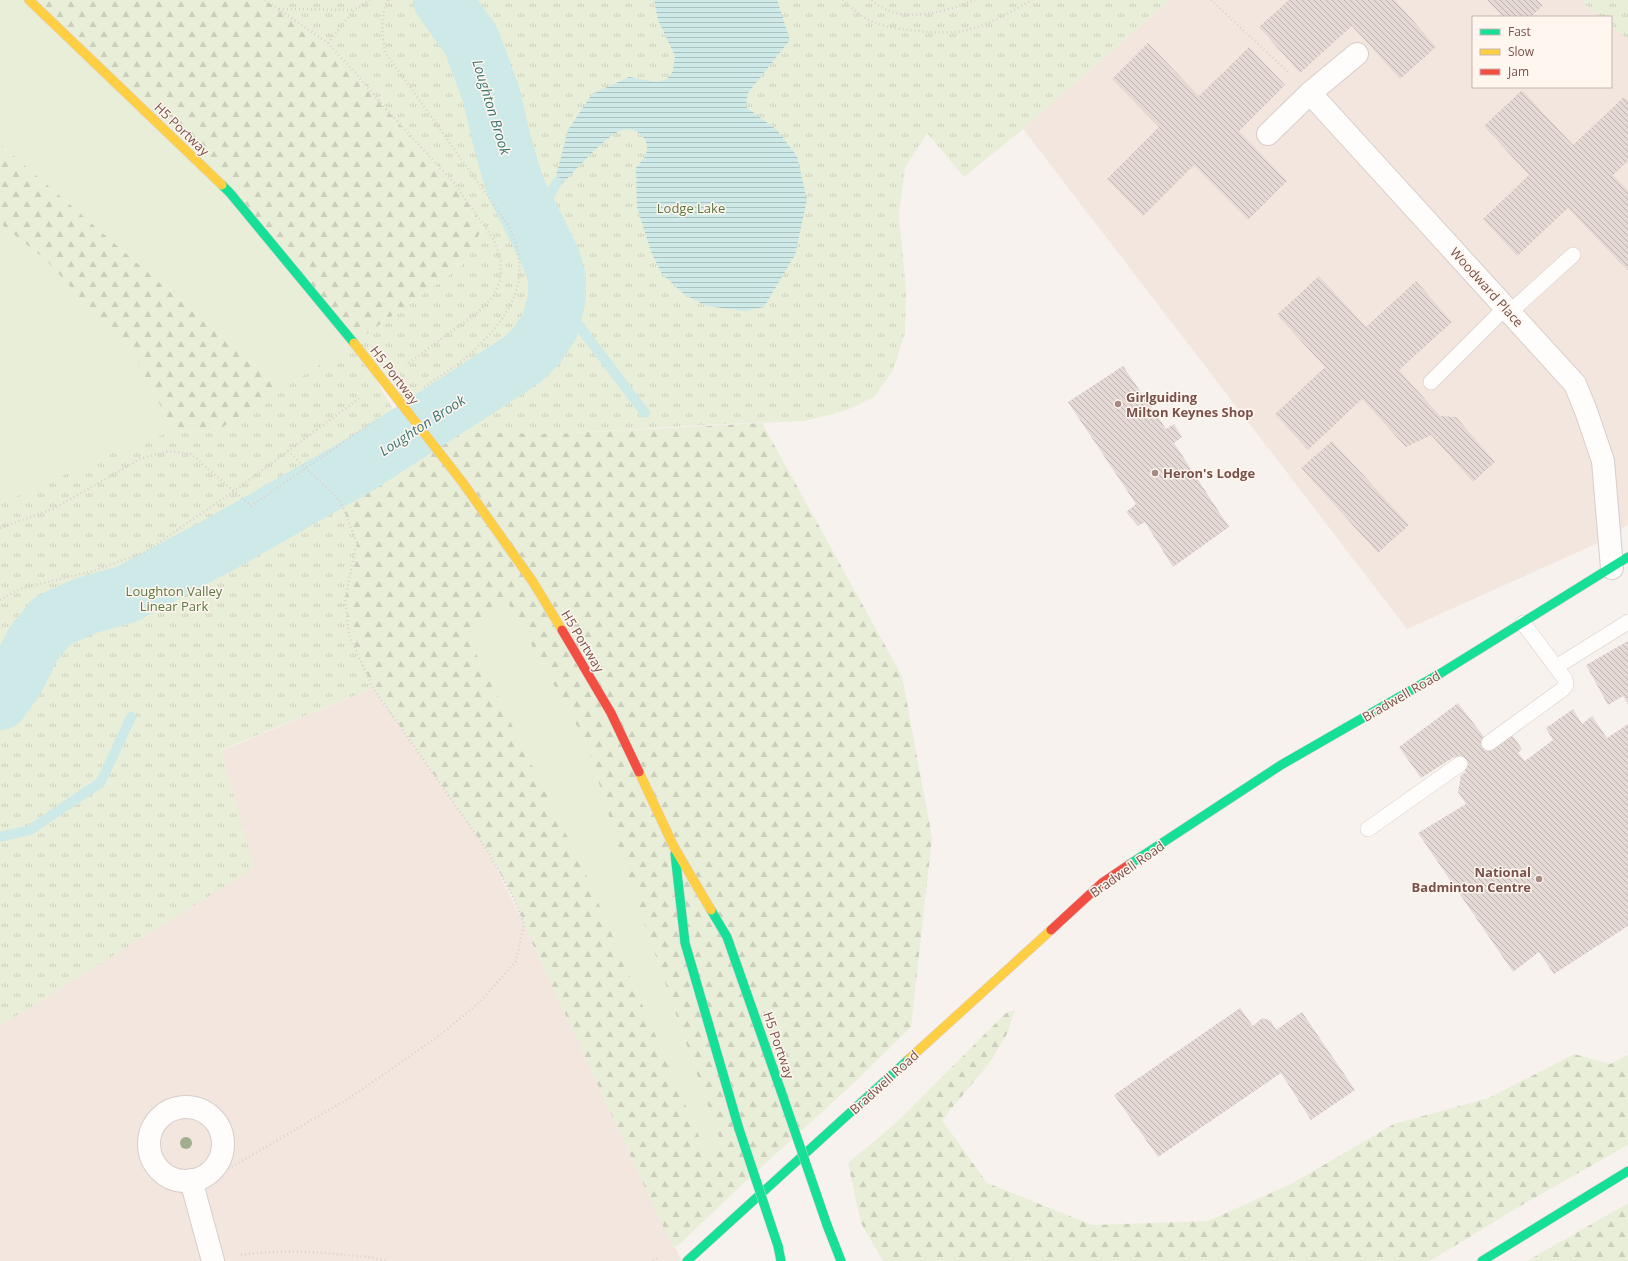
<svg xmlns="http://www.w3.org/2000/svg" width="1628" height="1261" font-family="'Open Sans',sans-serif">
<defs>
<pattern id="forest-firs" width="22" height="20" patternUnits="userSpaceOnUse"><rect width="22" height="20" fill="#e9eed8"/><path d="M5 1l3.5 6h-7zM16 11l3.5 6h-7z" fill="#cbcebb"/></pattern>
<pattern id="park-tufts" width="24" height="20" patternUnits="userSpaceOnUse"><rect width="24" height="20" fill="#e9eed8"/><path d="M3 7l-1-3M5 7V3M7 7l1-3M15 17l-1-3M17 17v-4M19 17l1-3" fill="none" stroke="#cbcebb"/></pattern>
<pattern id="water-rules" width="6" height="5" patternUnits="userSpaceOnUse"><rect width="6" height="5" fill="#ceeae8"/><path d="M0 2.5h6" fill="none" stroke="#acc0be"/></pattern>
<pattern id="building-back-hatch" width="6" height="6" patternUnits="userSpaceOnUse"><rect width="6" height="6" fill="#e5d9d5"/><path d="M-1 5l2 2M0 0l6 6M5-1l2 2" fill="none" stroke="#beb3af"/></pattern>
</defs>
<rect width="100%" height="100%" fill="#f8f2ee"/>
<!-- residential -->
<g fill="#f3e6de">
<polygon points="1170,0 1580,0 1600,17 1473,17 1473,87 1611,87 1611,26 1628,40 1628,524 1609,538 1407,629 1023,129"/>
<polygon points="373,688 489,853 524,925 651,1200 682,1261 0,1261 0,1026 253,868 221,751"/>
</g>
<!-- green -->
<g fill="#e9eed8">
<polygon points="0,0 29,0 230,193 354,343 282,389 0,144"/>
<polygon points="0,223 47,261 137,361 174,431 119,450 0,504"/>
<polygon points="508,603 586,742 628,877 721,1143 705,1150 585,872 468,637"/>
</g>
<!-- forest -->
<g fill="url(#forest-firs)" fill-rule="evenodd">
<polygon points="29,0 265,0 328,43 358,76 387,110 454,183 484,226 461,267 354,343 230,193"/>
<polygon points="0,144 282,389 215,432 174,431 137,361 47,261 0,223"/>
<path d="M762 423 902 676 932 838 911 1027 855 1082 733 1193 681 1243 673 1248 524 925 514 899 489 853 373 688 349 635 345 599 357 543 340 501 324 485 416 431 552 434ZM508 603 586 742 628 877 721 1143 705 1150 585 872 468 637Z"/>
<polygon points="1015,1010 1008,1032 991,1061 942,1120 987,1183 1092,1225 1208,1221 1291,1184 1394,1124 1489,1098 1574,1054 1610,1064 1628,1055 1628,1145 1527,1202 1430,1261 883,1261 861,1223 848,1163 897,1122 1006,1013"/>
<polygon points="1628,1203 1628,1261 1527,1261 1625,1205"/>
</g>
<!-- park -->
<g fill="url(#park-tufts)">
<polygon points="265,0 1170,0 1023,129 964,177 927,133 905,168 899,215 906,291 905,333 893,370 874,397 847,410 805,421 704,425 552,434 416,431 358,349 404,428 361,464 324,485 340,501 357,543 345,599 349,635 373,688 221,750 254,868 0,1026 0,504 119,450 174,431 215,432 354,343 461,267 484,226 454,183 387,110 358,76 328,43"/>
<polygon points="1580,0 1628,0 1628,40 1611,26 1611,17 1600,17"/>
</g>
<!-- water -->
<path fill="url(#water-rules)" d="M654 0H777L790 40 748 93 746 107 777 130 797 156 807 200 795 255 764 307 744 311 707 306 685 295 662 274 651 252 637 207 636 168C639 164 643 160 645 156 653 141 637 126 622 130 606 135 573 173 560 186L556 176 568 130 592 94 629 77 657 82 667 79 673 71 675 56 658 20Z"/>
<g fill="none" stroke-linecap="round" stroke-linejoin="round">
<!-- stream -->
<g stroke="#ceeae8" stroke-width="10">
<polyline points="543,242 547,201 557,182"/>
<polyline points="557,297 645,413"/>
<polyline points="0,837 30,830 101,782 131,717"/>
</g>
<!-- river -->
<polyline stroke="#ceeae8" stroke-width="58" points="0,701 15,680 34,643 52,621 85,606 127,594 217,546 361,464 522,360 537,345 550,326 557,297 557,278 551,258 515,186 503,145 491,94 471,40 442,0"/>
</g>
<!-- building -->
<g fill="url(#building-back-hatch)">
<polygon points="1289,0 1395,0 1436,47 1400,79 1352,26 1300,73 1259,27"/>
<polygon points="1487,0 1537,0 1543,5 1531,17 1503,17"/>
<polygon points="1148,43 1199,96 1249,47 1285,85 1239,131 1287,181 1248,220 1194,165 1143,216 1107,179 1159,127 1112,79"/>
<polygon points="1522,90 1573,145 1624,97 1628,101 1628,161 1613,175 1628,191 1628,271 1568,208 1517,256 1483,219 1529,175 1484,126"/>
<polygon points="1319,276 1366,327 1416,281 1452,322 1399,370 1440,416 1456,417 1495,462 1473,482 1431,435 1406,447 1362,399 1308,450 1275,414 1325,367 1277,315"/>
<polygon points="1123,366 1166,429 1174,424 1182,437 1174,443 1229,527 1173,567 1145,522 1138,526 1126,512 1136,504 1068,402"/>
<polygon points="1332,441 1409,525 1378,553 1301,468"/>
<polygon points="1628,641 1628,704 1623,696 1608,705 1586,665"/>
<polygon points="1458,703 1491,746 1510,732 1522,749 1518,753 1525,761 1553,740 1546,728 1573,709 1582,724 1592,716 1607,738 1628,724 1628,926 1554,974 1539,952 1513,972 1418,833 1466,804 1458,792 1461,775 1466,772 1454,757 1421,778 1399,747"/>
<polygon points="1240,1008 1253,1026 1262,1018 1271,1021 1276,1030 1302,1012 1355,1090 1311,1120 1281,1073 1158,1157 1114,1095"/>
</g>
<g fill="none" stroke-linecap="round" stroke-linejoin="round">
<!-- lane casing -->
<g stroke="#d7cdca" stroke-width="16">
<g id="lane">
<polyline points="1510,312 1573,255"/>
<polyline points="1431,382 1505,308"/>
<polyline points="1556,667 1628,622"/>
<polyline points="1489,743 1563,689 1566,685 1565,679 1523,623"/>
<polyline points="1368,829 1460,764"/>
</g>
</g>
<!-- street casing -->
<g stroke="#d7cdca" stroke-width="24">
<g id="street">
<polyline points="1310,93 1357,54"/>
<polyline points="1268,134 1310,93 1575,384 1586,411 1603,461 1612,568"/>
<circle cx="186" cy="1144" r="37"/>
<polyline points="191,1180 213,1261"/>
</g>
</g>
<!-- fast casing -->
<g stroke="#d9cecb" stroke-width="10">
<g id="fast">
<polyline points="222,185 230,193 354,343"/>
<polyline points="675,854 685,943 739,1129"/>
<polyline points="1130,864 1281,765 1441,673 1628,557"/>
<polyline points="711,910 727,937 781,1091"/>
<polyline points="827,1225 841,1261"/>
<polyline points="778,1246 781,1261"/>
<polyline points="687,1261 909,1059"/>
<polyline points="1482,1261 1628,1171"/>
</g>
</g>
<!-- slow casing -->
<g stroke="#d9cecb" stroke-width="10">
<g id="slow">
<polyline points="29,0 222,185"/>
<polyline points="463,483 533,582 562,630"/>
<polyline points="639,772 674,847 711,910"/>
<polyline points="909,1059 1051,930"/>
</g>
</g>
<!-- jam casing -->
<g stroke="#d9cecb" stroke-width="10">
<g id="jam">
<polyline points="562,630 611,713 639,772"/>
<polyline points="1051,930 1102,883 1130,864"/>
</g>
</g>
<!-- path -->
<g stroke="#dad0ce" stroke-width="2.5" stroke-dasharray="1 3" stroke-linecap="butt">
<polyline points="265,0 328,43 358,76 387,110 454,183 494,240 501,262 500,281 493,297 479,311 406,365"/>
<path d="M388 0C380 14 382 36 385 52L509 226C514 237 518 249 519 261 524 299 495 331 469 355 456 367 439 376 424 387"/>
<path d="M843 0C850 7 858 14 867 19 885 30 942 35 963 31 988 26 1010 12 1032 0"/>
<path d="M872 0C899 26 944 12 975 0"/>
<polyline points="1211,0 1289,73"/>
<polyline points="279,9 354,10"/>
<polyline points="328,43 354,10 370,0"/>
<polyline points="0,528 55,508 140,459 169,451 191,454 251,506 377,419"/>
<polyline points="0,600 19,589 93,571 145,552 234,491 361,397"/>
<polyline points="218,1175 351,1097 440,1035 481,1001 516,961 524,925 514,899 489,853 373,688 349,635 345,599 357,543 340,501 288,451"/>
<path d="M241 1255C276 1250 310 1251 345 1255 359 1256 373 1257 387 1261"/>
<polyline points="653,1261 659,1257"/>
</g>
<!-- lane -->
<use href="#lane" stroke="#fefdfc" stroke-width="15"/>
<!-- street -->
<use href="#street" stroke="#fefdfc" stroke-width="22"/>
<!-- fast -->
<use href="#fast" stroke="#16e098" stroke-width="9"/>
<!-- slow -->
<use href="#slow" stroke="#ffcf43" stroke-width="9"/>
<!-- jam -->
<use href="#jam" stroke="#f24e42" stroke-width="9"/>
<!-- fast-bridge casing -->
<g stroke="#d9cecb" stroke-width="10" stroke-linecap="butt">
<g id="fast-bridge">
<polyline points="781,1091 827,1225"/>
<polyline points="739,1129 778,1246"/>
</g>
</g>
<!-- slow-bridge casing -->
<g stroke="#d9cecb" stroke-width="10" stroke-linecap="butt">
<polyline id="slow-bridge" points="354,343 463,483"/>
</g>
<!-- fast-bridge -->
<use href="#fast-bridge" stroke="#16e098" stroke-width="9"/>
<!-- slow-bridge -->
<use href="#slow-bridge" stroke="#ffcf43" stroke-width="9"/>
</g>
<!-- trees -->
<circle fill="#a2af8e" cx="186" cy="1143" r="6"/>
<!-- markers -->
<g fill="#a58a84" stroke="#fff6ef" stroke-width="1.5">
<circle cx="1118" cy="404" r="4"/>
<circle cx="1155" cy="473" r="4"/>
<circle cx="1539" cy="879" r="4"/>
</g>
<g text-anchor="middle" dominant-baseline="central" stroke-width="3" stroke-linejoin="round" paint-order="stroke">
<!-- street labels -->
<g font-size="13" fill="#78524b" stroke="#fff6ef">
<text transform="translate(182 129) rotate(44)">H5 Portway</text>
<text transform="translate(1487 287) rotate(48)">Woodward Place</text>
<text transform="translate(395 375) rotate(52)">H5 Portway</text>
<text transform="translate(583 641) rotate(59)">H5 Portway</text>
<text transform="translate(1401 696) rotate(-30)">Bradwell Road</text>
<text transform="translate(1127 869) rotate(-35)">Bradwell Road</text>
<text transform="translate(779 1045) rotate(71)">H5 Portway</text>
<text transform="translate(884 1082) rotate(-42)">Bradwell Road</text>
</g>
<!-- park labels -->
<g font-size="13" fill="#5c7840" stroke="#fff6ef">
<text x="691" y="208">Lodge Lake</text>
<text x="174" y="591">Loughton Valley<tspan x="174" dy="15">Linear Park</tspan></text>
</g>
<!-- poi labels -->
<g font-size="13" font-weight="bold" fill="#78524b" stroke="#fff6ef" text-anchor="start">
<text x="1126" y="397">Girlguiding<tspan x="1126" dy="15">Milton Keynes Shop</tspan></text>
<text x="1163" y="473">Heron's Lodge</text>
<text x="1531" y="872" text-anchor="end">National<tspan x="1531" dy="15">Badminton Centre</tspan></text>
</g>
<!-- water labels -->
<g font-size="14" font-style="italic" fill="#3b7674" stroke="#fff6ef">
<text transform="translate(492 107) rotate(73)">Loughton Brook</text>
<text transform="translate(422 425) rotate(-33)">Loughton Brook</text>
</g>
</g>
<!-- legend -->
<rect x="1472" y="16" width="140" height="72" fill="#fff6ef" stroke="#c9b4ad"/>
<rect x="1480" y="29" width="20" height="6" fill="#16e098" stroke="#c9b4ad"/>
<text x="1508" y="36" font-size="12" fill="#78524b">Fast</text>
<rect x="1480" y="49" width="20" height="6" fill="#ffcf43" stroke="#c9b4ad"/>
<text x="1508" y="56" font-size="12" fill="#78524b">Slow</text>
<rect x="1480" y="69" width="20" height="6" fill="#f24e42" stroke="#c9b4ad"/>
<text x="1508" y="76" font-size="12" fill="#78524b">Jam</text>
</svg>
